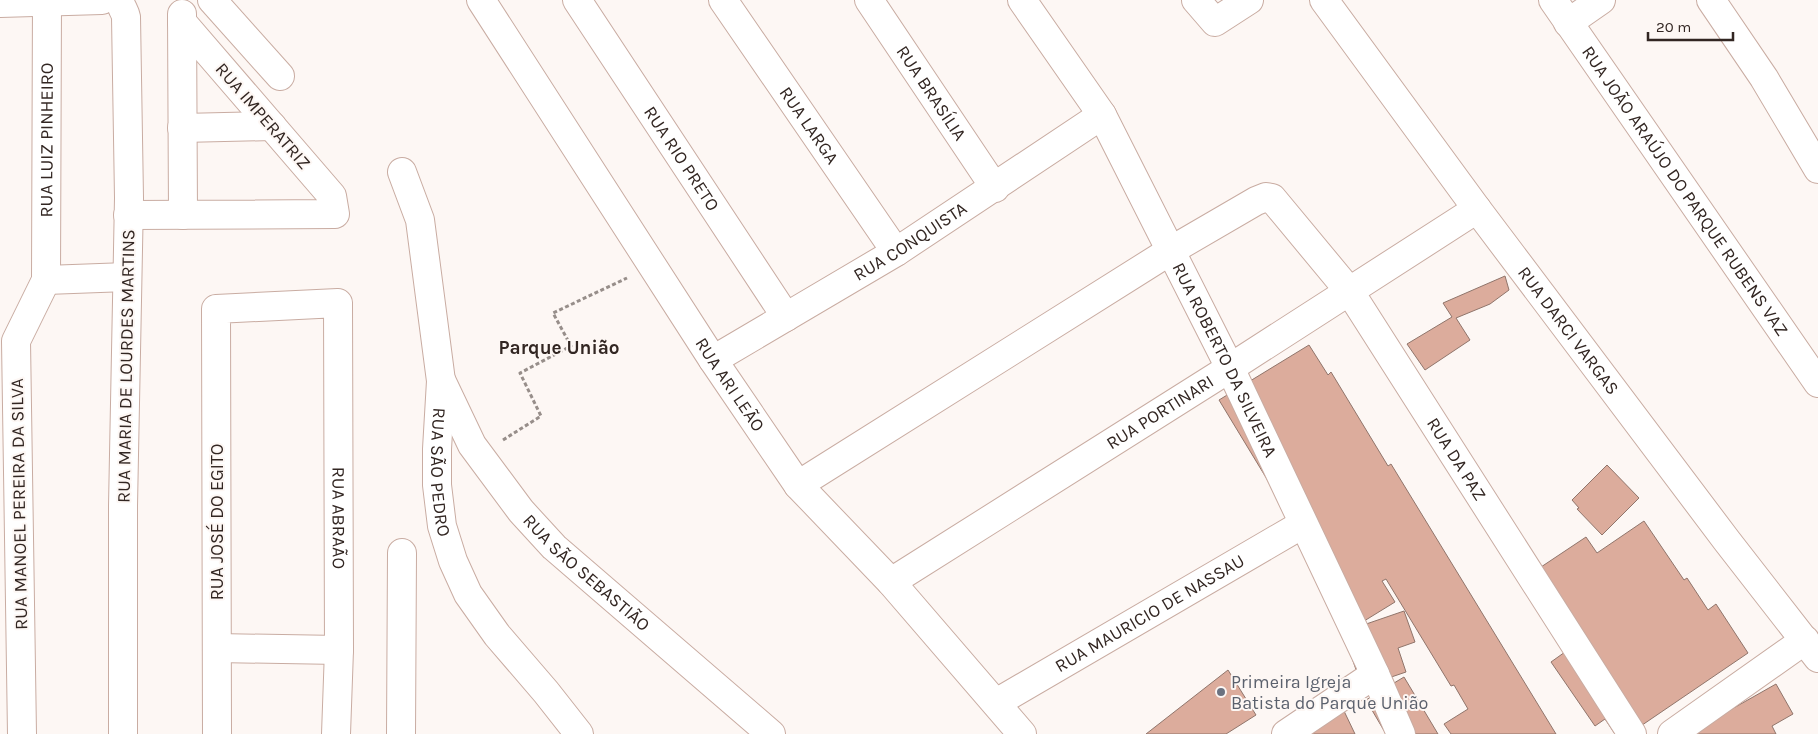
<svg xmlns="http://www.w3.org/2000/svg" width="1818" height="734" font-family="Karla,sans-serif">
<rect width="100%" height="100%" fill="#fdf7f4"/>
<!-- building -->
<g fill="#dcac9c" stroke="#90756b">
<polygon points="1505,276 1509,290 1490,304 1456,318 1470,340 1425,370 1407,344 1452,317 1443,303"/>
<polygon points="1309,345 1328,375 1331,372 1388,466 1391,464 1556,734 1451,734 1444,724 1468,709 1454,685 1451,686 1386,579 1382,581 1395,602 1356,626 1219,400"/>
<polygon points="1607,465 1639,498 1602,535 1577,509 1579,508 1572,500"/>
<polygon points="1644,521 1684,580 1687,578 1708,610 1716,604 1748,653 1629,734 1615,734 1605,719 1595,726 1551,662 1572,647 1526,577 1586,537 1597,553"/>
<polygon points="1404,611 1415,642 1398,648 1406,672 1362,687 1343,632"/>
<polygon points="1228,670 1256,715 1226,734 1146,734"/>
<polygon points="1404,677 1438,734 1386,734 1366,700"/>
<polygon points="1776,684 1793,714 1772,726 1776,734 1695,734 1693,731"/>
<polygon points="1344,711 1355,734 1299,734"/>
</g>
<g fill="none" stroke-linecap="round" stroke-linejoin="round">
<!-- minor casing -->
<g stroke="#c9aca2" stroke-width="30">
<g id="minor">
<path d="M120 0C120 6 125 11 126 17L129 198 123 506V734"/>
<polyline points="212,0 280,76"/>
<path id="s1" d="M481 0 713 360 798 485 891 582 1022 734"/>
<path id="s2" d="M577 0 786 317"/>
<path id="s3" d="M723 0 896 252"/>
<path id="s4" d="M869 0 995 188"/>
<path id="s5" d="M1022 0 1102 115 1230 368 1375 674 1401 734"/>
<polyline points="1196,0 1215,22 1249,0"/>
<path id="s6" d="M1324 0 1477 209 1727 541 1818 658"/>
<path id="s7" d="M1553 0 1818 383"/>
<polyline points="1711,0 1764,78 1818,169"/>
<polyline points="0,3 102,0"/>
<polyline points="182,14 183,215"/>
<polyline points="1568,23 1601,0"/>
<polyline points="182,128 272,126"/>
<path id="s8" d="M402 172 420 220 441 381 437 449V485L442 526 453 561 468 594 497 635 546 692 579 734"/>
<polyline points="128,215 335,214 332,196 182,22"/>
<polyline points="46,280 127,277"/>
<path id="s9" d="M713 360 896 252 1102 115"/>
<path id="s10" d="M442 382 472 445 521 511 554 547 771 734"/>
<path id="s11" d="M798 485 1170 251 1256 201 1266 197 1272 198 1350 292 1632 734"/>
<path id="s12" d="M891 582 1230 368 1477 209"/>
<polyline points="217,648 339,650"/>
<path id="s13" d="M996 703 1303 524"/>
<path id="s14" d="M22 734 16 341 46 280 47 0"/>
<path id="s15" d="M217 734 216 309 338 303 339 650 336 734"/>
<polyline points="401,734 402,553"/>
<polyline points="1286,734 1375,674"/>
<polyline points="1672,734 1805,640"/>
</g>
</g>
<!-- path -->
<polyline stroke="#978e8a" stroke-width="3" stroke-dasharray="4 2.5" stroke-linecap="butt" points="503,440 541,416 520,373 571,346 553,313 627,278"/>
<!-- minor -->
<use href="#minor" stroke="#fff" stroke-width="28"/>
</g>
<!-- markers -->
<circle fill="#6b7280" stroke="#fdf7f4" stroke-width="2" cx="1221" cy="692" r="5"/>
<g text-anchor="middle" dominant-baseline="central" stroke-width="4" stroke-linejoin="round" paint-order="stroke">
<!-- street labels -->
<g font-size="18" fill="#322622" stroke="#fdf7f4">
<text stroke="none"><textPath href="#s4" startOffset="112">RUA BRASÍLIA</textPath></text>
<text transform="translate(263 116) rotate(49)">RUA IMPERATRIZ</text>
<text stroke="none"><textPath href="#s3" startOffset="152">RUA LARGA</textPath></text>
<text stroke="none"><textPath href="#s14" startOffset="601">RUA LUIZ PINHEIRO</textPath></text>
<text stroke="none"><textPath href="#s2" startOffset="190">RUA RIO PRETO</textPath></text>
<text stroke="none"><textPath href="#s7" startOffset="232">RUA JOÃO ARAÚJO DO PARQUE RUBENS VAZ</textPath></text>
<text stroke="none"><textPath href="#s9" startOffset="230">RUA CONQUISTA</textPath></text>
<text stroke="none"><textPath href="#s6" startOffset="411">RUA DARCI VARGAS</textPath></text>
<text stroke="none"><textPath href="#s5" startOffset="414">RUA ROBERTO DA SILVEIRA</textPath></text>
<text transform="translate(126 366) rotate(-89)">RUA MARIA DE LOURDES MARTINS</text>
<text stroke="none"><textPath href="#s1" startOffset="458">RUA ARI LEÃO</textPath></text>
<text stroke="none"><textPath href="#s12" startOffset="318">RUA PORTINARI</textPath></text>
<text stroke="none"><textPath href="#s11" startOffset="876">RUA DA PAZ</textPath></text>
<text stroke="none"><textPath href="#s8" startOffset="305">RUA SÃO PEDRO</textPath></text>
<text transform="translate(19 504) rotate(-91)">RUA MANOEL PEREIRA DA SILVA</text>
<text stroke="none"><textPath href="#s15" startOffset="762">RUA ABRAÃO</textPath></text>
<text transform="translate(217 522) rotate(-90)">RUA JOSÉ DO EGITO</text>
<text stroke="none"><textPath href="#s10" startOffset="242">RUA SÃO SEBASTIÃO</textPath></text>
<text stroke="none"><textPath href="#s13" startOffset="178">RUA MAURICIO DE NASSAU</textPath></text>
</g>
<!-- worship labels -->
<g font-size="18" fill="#5b616d" stroke="#fdf7f4" text-anchor="start">
<text x="1231" y="682">Primeira Igreja<tspan x="1231" dy="21">Batista do Parque União</tspan></text>
</g>
<!-- neighbourhood labels -->
<g font-size="19" font-weight="bold" fill="#322622" stroke="#fdf7f4">
<text x="559" y="348">Parque União</text>
</g>
</g>
<!-- scale -->
<path d="M1648 32v8h85v-8" fill="none" stroke="#322622" stroke-width="2.5"/>
<text x="1656" y="32" font-size="15" fill="#322622" stroke="#fdf7f4" stroke-width="4" paint-order="stroke">20 m</text>
</svg>
